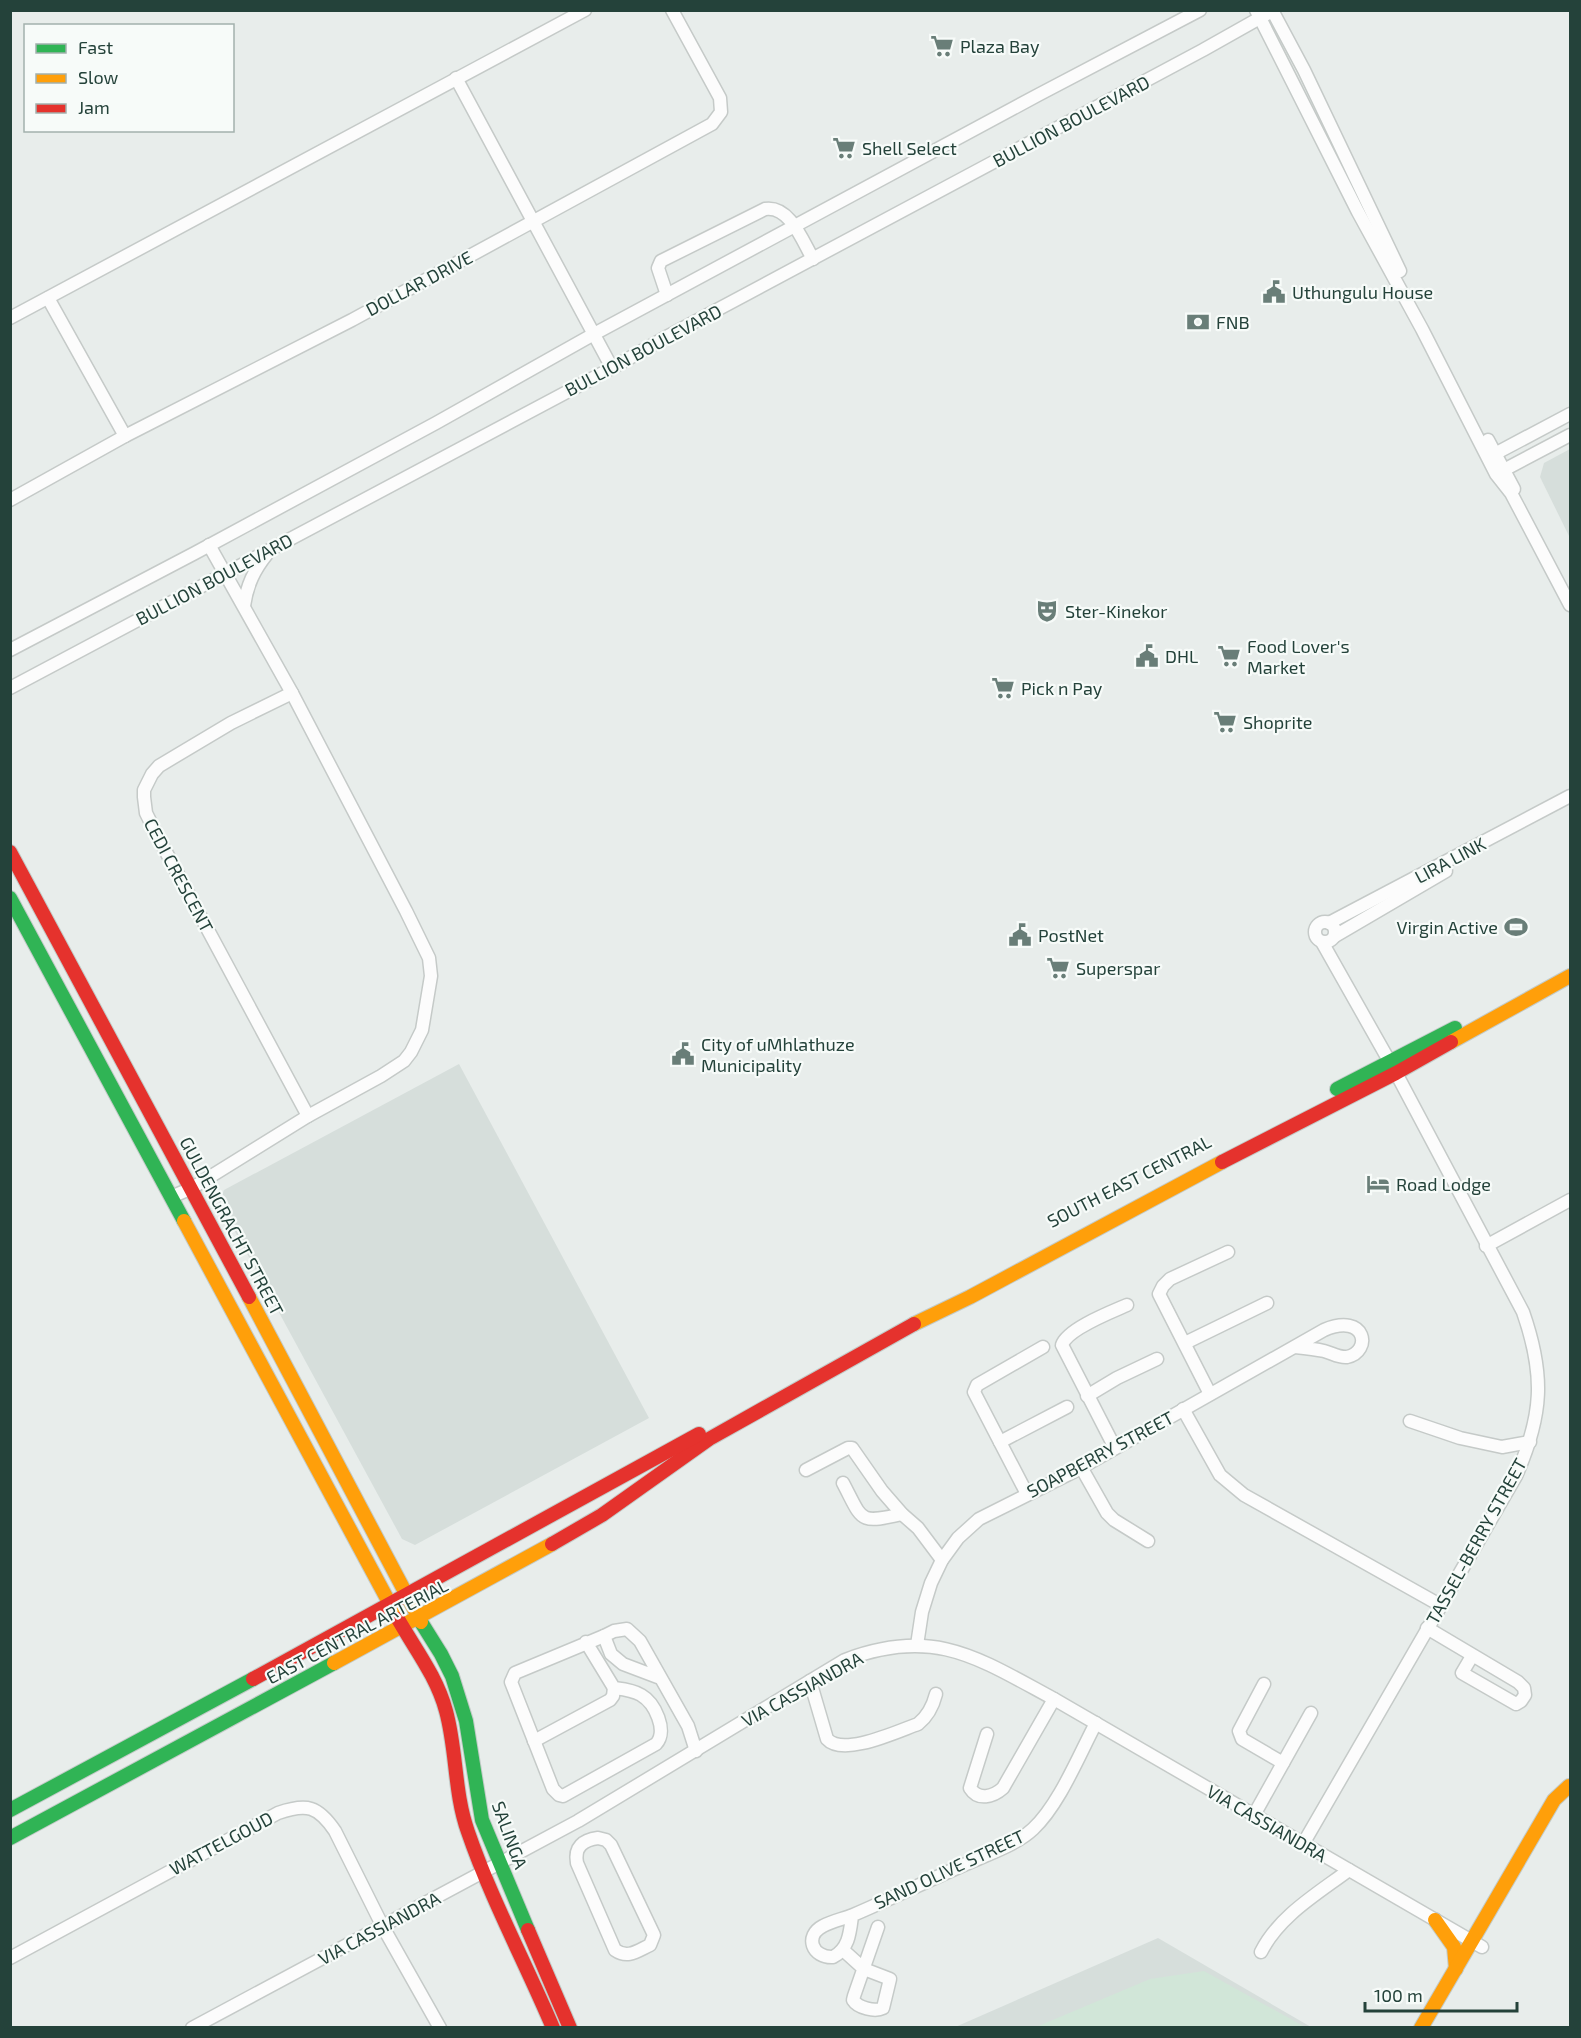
<svg xmlns="http://www.w3.org/2000/svg" width="1581" height="2038" font-family="'Exo 2',sans-serif">
<rect width="100%" height="100%" fill="#e8edeb"/>
<!-- built -->
<g fill="#d6dedb">
<polygon points="1570,449 1570,538 1540,477 1544,463"/>
<polygon points="459,1064 649,1418 415,1545 402,1539 219,1202 224,1190"/>
<polygon points="1158,1938 1311,2027 953,2028"/>
</g>
<!-- green -->
<polygon fill="#d1e6d8" points="1204,1971 1305,2027 1036,2027 1150,1979"/>
<g fill="none" stroke-linecap="round" stroke-linejoin="round">
<!-- street casing -->
<g stroke="#c5cac8" stroke-width="15">
<g id="street">
<polyline points="1256,10 1358,212 1422,329 1496,474 1511,493 1570,605"/>
<polyline points="1272,10 1304,70 1400,271"/>
<polyline points="456,78 612,368"/>
<path d="M667 295 658 268 661 261 765 209C790 205 803 242 813 259"/>
<polyline points="48,298 125,436"/>
<polyline points="10,318 585,10"/>
<polyline points="1488,440 1514,489"/>
<polyline points="1489,457 1570,414"/>
<polyline points="1500,472 1570,435"/>
<polyline points="10,500 125,436 352,320 712,124 721,112 720,98 672,10"/>
<path d="M244 606C247 585 254 570 267 554"/>
<polyline points="10,650 195,553 436,423 594,334 1038,95 1200,10"/>
<polyline points="10,688 612,368 668,336 1203,50 1274,10"/>
<polyline points="292,693 231,723 159,766 152,774 144,790 144,797 146,813 158,837 308,1116"/>
<circle cx="1325" cy="932" r="10"/>
<polyline points="1329,923 1570,796"/>
<polyline points="1335,936 1446,871"/>
<polyline points="171,1197 192,1188 308,1116 381,1076 404,1061 411,1052 422,1030 431,976 429,958 406,911 292,693 209,545"/>
<polyline points="1486,1246 1570,1200"/>
<polyline points="1185,1343 1267,1303"/>
<polyline points="1210,1394 1159,1294 1163,1286 1170,1279 1228,1252"/>
<polyline points="1087,1396 1117,1378 1157,1359"/>
<polyline points="1183,1409 1220,1475 1244,1495 1440,1605"/>
<polyline points="1410,1421 1460,1438 1502,1447 1530,1442"/>
<polyline points="1000,1442 1067,1407"/>
<path d="M1115 1448 1062 1345C1067 1329 1111 1312 1127 1305"/>
<polyline points="1081,1467 1107,1513 1114,1520 1148,1541"/>
<polyline points="806,1470 848,1448 852,1448 882,1491 902,1514 918,1528 942,1560"/>
<path d="M843 1483C863 1521 858 1524 902 1514"/>
<polyline points="1027,1494 974,1392 977,1385 1043,1347"/>
<polyline points="1427,1628 1518,1682 1524,1688 1525,1695 1521,1701 1516,1704 1462,1673 1472,1656"/>
<path d="M586 1642 614 1688C622 1689 633 1690 641 1695 655 1703 668 1731 656 1744L563 1796 559 1795 553 1789 511 1682 515 1673 604 1636"/>
<path d="M917 1645 922 1612 931 1583 942 1560 958 1538 979 1519 1075 1471 1324 1330C1367 1312 1372 1352 1347 1357 1339 1358 1332 1353 1324 1351 1315 1349 1305 1348 1295 1347"/>
<polyline points="660,1678 623,1664 611,1654 604,1636 614,1631 627,1629 640,1641 688,1726 696,1751"/>
<path d="M810 1681 827 1739C843 1757 898 1731 918 1724 928 1716 933 1706 936 1694"/>
<polyline points="1264,1684 1239,1731 1242,1739 1283,1763"/>
<path d="M987 1734 970 1788C978 1801 993 1797 1003 1788L1054 1699"/>
<polyline points="534,1741 610,1700 613,1696 614,1688"/>
<polyline points="1254,1815 1311,1713"/>
<path d="M598 1838 606 1840 611 1845 654 1935 650 1945C637 1951 628 1959 615 1950L577 1863C574 1847 583 1840 598 1838Z"/>
<path d="M1303 1844 1516 1476C1543 1415 1545 1375 1523 1312L1396 1073 1322 942"/>
<path d="M852 1916C850 1932 849 1949 833 1957 812 1958 804 1936 823 1926 832 1921 843 1919 853 1915 893 1898 933 1878 973 1861 993 1852 1017 1844 1033 1829 1059 1805 1079 1755 1096 1723"/>
<path d="M843 1950 864 1969 890 1979 883 2008C875 2012 858 2008 853 2000L854 1996 878 1927"/>
<path d="M1261 1952C1279 1916 1317 1894 1349 1870"/>
<path d="M10 1958 278 1813C307 1803 318 1806 335 1831L383 1927 440 2028"/>
<path d="M192 2028 578 1821 845 1660C934 1626 978 1658 1054 1699L1482 1947"/>
</g>
</g>
<!-- fast casing -->
<g stroke="#c3cbc8" stroke-width="16">
<g id="fast">
<polyline points="10,898 184,1221"/>
<polyline points="1337,1089 1455,1028"/>
<polyline points="421,1622 441,1654 452,1676 466,1721 482,1820 528,1930"/>
<polyline points="10,1810 253,1679"/>
<polyline points="10,1838 334,1663"/>
</g>
</g>
<!-- slow casing -->
<g stroke="#c3cbc8" stroke-width="16">
<g id="slow">
<polyline points="1451,1042 1570,976"/>
<polyline points="184,1221 398,1619"/>
<polyline points="249,1297 421,1622"/>
<polyline points="914,1324 970,1297 1222,1162"/>
<polyline points="334,1663 552,1544"/>
<polyline points="1435,1920 1454,1947 1456,1969"/>
<polyline points="1421,2028 1554,1800 1569,1786"/>
</g>
</g>
<!-- jam casing -->
<g stroke="#c3cbc8" stroke-width="16">
<g id="jam">
<polyline points="10,852 249,1297"/>
<polyline points="1222,1162 1396,1073 1451,1042"/>
<polyline points="552,1544 602,1515 709,1439 914,1324"/>
<path d="M398 1619C415 1649 437 1677 446 1711 457 1751 454 1793 468 1832 491 1899 525 1962 553 2028"/>
<polyline points="253,1679 699,1434"/>
<polyline points="528,1930 570,2028"/>
</g>
</g>
<!-- street -->
<use href="#street" stroke="#fcfcfc" stroke-width="12"/>
<!-- fast -->
<use href="#fast" stroke="#30b455" stroke-width="14"/>
<!-- slow -->
<use href="#slow" stroke="#ff9f0a" stroke-width="14"/>
<!-- jam -->
<use href="#jam" stroke="#e5322d" stroke-width="14"/>
</g>
<!-- icons -->
<defs>
<g id="supermarket-bare" transform="scale(1.8)"><path d="M-6-5.5h2.5l.6 2H6L4.5 2H-2.5L-4.4-4H-6ZM-1.5 3.2a1.3 1.3 0 1 0 .1 0ZM3 3.2a1.3 1.3 0 1 0 .1 0Z" fill="#697e78" stroke="#f7fbf9" stroke-width="2.5" paint-order="stroke"/></g>
<g id="civic-bare" transform="scale(1.8)"><path d="M-.6-6.5H3V-4.5H.6V-3L4-1V1h2V6H-6V1h2V-1L-.6-3ZM-1.2 2.5V6h2.4V2.5Z" fill="#697e78" stroke="#f7fbf9" stroke-width="2.5" paint-order="stroke"/></g>
<g id="bank-bare" transform="scale(1.8)"><path d="M-6-4H6V4H-6ZM0-2.3a2.3 2.3 0 1 0 0 4.6a2.3 2.3 0 1 0 0-4.6Z" fill="#697e78" stroke="#f7fbf9" stroke-width="2.5" paint-order="stroke"/></g>
<g id="theatre-bare" transform="scale(1.8)"><path d="M-5-5.5Q0-4 5-5.5V0Q5 5 0 6Q-5 5-5 0ZM-3.3-2.5H-1v1.5H-3.3ZM1-2.5H3.3v1.5H1ZM-2.8 1Q0 5.5 2.8 1Z" fill="#697e78" stroke="#f7fbf9" stroke-width="2.5" paint-order="stroke"/></g>
<g id="stadium-bare" transform="scale(1.8)"><path d="M0-5a6.5 5 0 1 0 0 10a6.5 5 0 1 0 0-10ZM-3.5-1.8h7v3.6h-7Z" fill="#697e78" stroke="#f7fbf9" stroke-width="2.5" paint-order="stroke"/></g>
<g id="hotel-bare" transform="scale(1.8)"><path d="M-6-4.5h1.5V1H6V5H4.5V3h-9V5H-6ZM-4 0a1.8 1.8 0 1 1 3.6 0ZM.5 0V-2.5h3Q6-2.5 6 0Z" fill="#697e78" stroke="#f7fbf9" stroke-width="2.5" paint-order="stroke"/></g>
</defs>
<g fill-rule="evenodd">
<use href="#supermarket-bare" x="942" y="46"/>
<use href="#supermarket-bare" x="844" y="148"/>
<use href="#civic-bare" x="1274" y="292"/>
<use href="#bank-bare" x="1198" y="322"/>
<use href="#theatre-bare" x="1047" y="611"/>
<use href="#civic-bare" x="1147" y="656"/>
<use href="#supermarket-bare" x="1229" y="656"/>
<use href="#supermarket-bare" x="1003" y="688"/>
<use href="#supermarket-bare" x="1225" y="722"/>
<use href="#stadium-bare" x="1516" y="927"/>
<use href="#civic-bare" x="1020" y="935"/>
<use href="#supermarket-bare" x="1058" y="968"/>
<use href="#civic-bare" x="683" y="1054"/>
<use href="#hotel-bare" x="1378" y="1184"/>
</g>
<g text-anchor="middle" dominant-baseline="central" stroke-width="4.5" stroke-linejoin="round" paint-order="stroke">
<!-- poi labels -->
<g font-size="18" fill="#24423a" stroke="#f7fbf9" text-anchor="start">
<text x="960" y="46">Plaza Bay</text>
<text x="862" y="148">Shell Select</text>
<text x="1292" y="292">Uthungulu House</text>
<text x="1216" y="322">FNB</text>
<text x="1065" y="611">Ster-Kinekor</text>
<text x="1247" y="646">Food Lover's<tspan x="1247" dy="21">Market</tspan></text>
<text x="1165" y="656">DHL</text>
<text x="1021" y="688">Pick n Pay</text>
<text x="1243" y="722">Shoprite</text>
<text x="1498" y="927" text-anchor="end">Virgin Active</text>
<text x="1038" y="935">PostNet</text>
<text x="1076" y="968">Superspar</text>
<text x="701" y="1044">City of uMhlathuze<tspan x="701" dy="21">Municipality</tspan></text>
<text x="1396" y="1184">Road Lodge</text>
</g>
<!-- street labels -->
<g font-size="18" fill="#24423a" stroke="#f7fbf9">
<text transform="translate(1071 121) rotate(-28)">BULLION BOULEVARD</text>
<text transform="translate(419 283) rotate(-28)">DOLLAR DRIVE</text>
<text transform="translate(643 350) rotate(-28)">BULLION BOULEVARD</text>
<text transform="translate(214 579) rotate(-28)">BULLION BOULEVARD</text>
<text transform="translate(1450 860) rotate(-28)">LIRA LINK</text>
<text transform="translate(179 875) rotate(62)">CEDI CRESCENT</text>
<text transform="translate(1129 1181) rotate(-27)">SOUTH EAST CENTRAL</text>
<text transform="translate(232 1226) rotate(62)">GULDENGRACHT STREET</text>
<text transform="translate(1100 1454) rotate(-28)">SOAPBERRY STREET</text>
<text transform="translate(1476 1541) rotate(-61)">TASSEL-BERRY STREET</text>
<text transform="translate(357 1631) rotate(-28)">EAST CENTRAL ARTERIAL</text>
<text transform="translate(802 1689) rotate(-29)">VIA CASSIANDRA</text>
<text transform="translate(1267 1823) rotate(30)">VIA CASSIANDRA</text>
<text transform="translate(510 1835) rotate(70)">SALINGA</text>
<text transform="translate(221 1843) rotate(-28)">WATTELGOUD</text>
<text transform="translate(949 1869) rotate(-25)">SAND OLIVE STREET</text>
<text transform="translate(379 1928) rotate(-28)">VIA CASSIANDRA</text>
</g>
</g>
<!-- border -->
<rect width="1581" height="2038" fill="none" stroke="#24423a" stroke-width="24"/>
<!-- legend -->
<rect x="24" y="24" width="210" height="108" fill="#f7fbf9" stroke="#a3b1ad" stroke-width="1.5"/>
<rect x="36" y="44" width="30" height="9" fill="#30b455" stroke="#a3b1ad" stroke-width="1.5"/>
<text x="78" y="54" font-size="18" fill="#24423a">Fast</text>
<rect x="36" y="74" width="30" height="9" fill="#ff9f0a" stroke="#a3b1ad" stroke-width="1.5"/>
<text x="78" y="84" font-size="18" fill="#24423a">Slow</text>
<rect x="36" y="104" width="30" height="9" fill="#e5322d" stroke="#a3b1ad" stroke-width="1.5"/>
<text x="78" y="114" font-size="18" fill="#24423a">Jam</text>
<!-- scale -->
<path d="M1365 2002v9h152v-9" fill="none" stroke="#24423a" stroke-width="3"/>
<text x="1374" y="2002" font-size="18" fill="#24423a" stroke="#f7fbf9" stroke-width="4.5" paint-order="stroke">100 m</text>
</svg>
